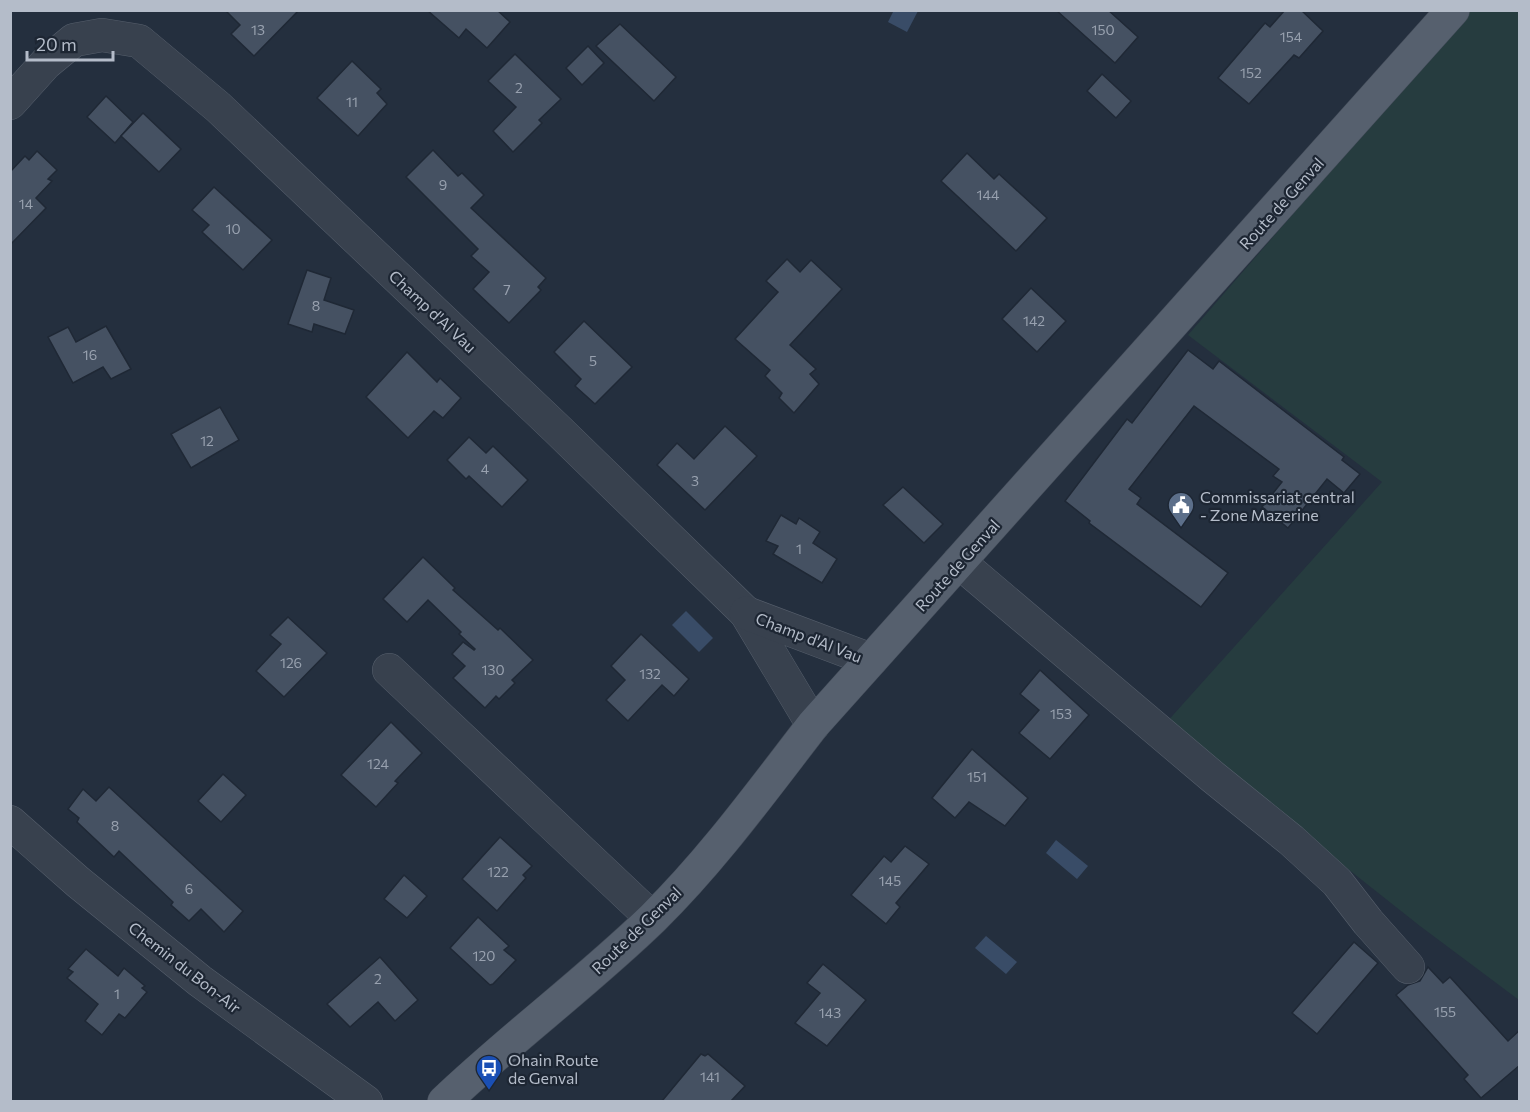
<svg xmlns="http://www.w3.org/2000/svg" width="1530" height="1112" font-family="Commissioner,sans-serif">
<rect width="100%" height="100%" fill="#242f3e"/>
<!-- green -->
<polygon fill="#263c3f" points="1469,11 1519,11 1519,1000 1420,926 1165,724 1382,482 1188,335"/>
<!-- water -->
<g fill="#394c67">
<polygon points="894,10 918,11 907,32 888,22"/>
<polygon points="686,611 713,638 699,652 672,625"/>
<polygon points="1056,840 1088,866 1077,879 1046,853"/>
<polygon points="986,936 1017,962 1006,974 975,948"/>
</g>
<!-- building -->
<g fill="#455162" stroke="#1f2835" stroke-width="1.5">
<polygon points="225,10 299,10 254,56 231,34 240,25"/>
<polygon points="427,10 497,10 510,22 487,48 466,29 459,38"/>
<polygon points="1056,10 1108,10 1138,37 1115,63"/>
<polygon points="1285,10 1301,10 1323,31 1299,58 1294,55 1249,104 1218,78 1265,23 1270,27"/>
<polygon points="620,24 676,77 654,101 596,46"/>
<polygon points="588,46 604,63 582,85 566,68"/>
<polygon points="515,54 561,99 539,120 542,123 513,152 493,131 516,107 488,81"/>
<polygon points="352,61 381,89 377,93 387,104 358,136 317,98"/>
<polygon points="1102,74 1131,101 1116,118 1087,91"/>
<polygon points="106,96 133,122 115,143 87,117"/>
<polygon points="143,113 181,149 159,172 121,136"/>
<polygon points="433,150 458,176 462,173 484,195 471,208 546,278 538,287 541,290 509,323 473,289 489,272 471,256 478,249 406,177"/>
<polygon points="37,151 57,170 48,179 52,181 36,198 46,208 10,245 10,172 25,156 29,160"/>
<polygon points="967,153 994,179 999,174 1047,218 1016,251 941,181"/>
<polygon points="214,187 272,240 243,270 202,232 209,225 192,210"/>
<polygon points="787,259 800,272 811,260 842,289 790,345 816,369 810,374 819,384 794,413 779,398 782,393 765,376 770,370 735,339 778,292 766,281"/>
<polygon points="307,270 331,278 324,300 354,310 345,334 314,324 312,332 288,324"/>
<polygon points="1031,288 1066,321 1037,352 1002,319"/>
<polygon points="584,321 632,367 595,404 575,386 581,379 554,352"/>
<polygon points="106,326 131,369 111,379 103,367 73,383 48,337 68,327 76,342"/>
<polygon points="1188,350 1213,369 1219,361 1344,457 1342,460 1360,474 1344,493 1327,479 1288,528 1262,507 1282,482 1273,476 1279,469 1194,406 1129,489 1141,498 1137,504 1228,573 1201,607 1089,523 1090,521 1065,501 1127,419 1132,423"/>
<polygon points="407,352 437,382 440,378 461,398 443,418 434,411 408,438 366,397"/>
<polygon points="220,407 239,440 191,468 171,434"/>
<polygon points="725,426 757,456 705,510 657,465 677,443 694,459"/>
<polygon points="469,437 486,453 493,446 528,480 502,507 469,476 466,479 447,460"/>
<polygon points="903,487 943,524 924,543 883,505"/>
<polygon points="781,515 796,524 799,518 820,532 813,543 837,559 822,583 773,554 778,546 766,541"/>
<polygon points="423,557 455,588 453,590 498,630 500,628 533,660 512,680 515,683 499,699 496,696 485,708 453,678 465,666 452,654 463,642 474,650 475,649 459,634 461,632 428,600 407,622 383,599"/>
<polygon points="288,617 327,653 284,697 256,671 281,644 270,635"/>
<polygon points="641,634 689,679 674,696 662,685 628,721 606,700 625,680 611,666"/>
<polygon points="1040,670 1089,715 1050,759 1019,733 1039,710 1020,694"/>
<polygon points="391,722 422,753 395,781 398,783 376,807 341,775"/>
<polygon points="972,749 1028,798 1005,826 969,802 955,818 932,798"/>
<polygon points="223,774 246,795 221,822 198,801"/>
<polygon points="109,787 243,911 224,932 201,909 189,921 171,905 173,902 119,851 114,857 77,822 79,818 68,809 83,789 96,801"/>
<polygon points="500,837 532,866 523,875 526,878 497,911 462,879"/>
<polygon points="905,846 929,864 896,903 900,907 886,924 851,895 884,856 891,862"/>
<polygon points="404,875 427,896 407,918 384,899"/>
<polygon points="478,917 509,946 504,950 516,960 493,984 490,985 450,948"/>
<polygon points="1354,942 1378,963 1317,1034 1292,1013"/>
<polygon points="86,949 118,976 124,968 145,986 142,988 147,992 125,1018 119,1014 102,1035 85,1021 98,1004 67,978 73,972 68,969"/>
<polygon points="380,957 418,1000 395,1021 378,1002 350,1027 327,1004"/>
<polygon points="823,964 866,1000 827,1046 795,1023 820,993 807,983"/>
<polygon points="1428,967 1443,983 1450,977 1508,1041 1520,1030 1520,1065 1481,1098 1464,1079 1468,1075 1396,995 1408,985 1420,981"/>
<polygon points="701,1054 705,1056 708,1054 745,1086 731,1101 662,1101"/>
</g>
<g fill="none" stroke-linecap="round" stroke-linejoin="round">
<!-- minor casing -->
<g stroke="#565f6c" stroke-width="34">
<g id="minor">
<polyline points="10,103 46,63 74,40 102,35 139,41 218,107 556,428 746,613 813,725"/>
<polyline points="959,562 1213,777 1291,840 1337,882 1368,922 1408,967"/>
<polyline points="746,613 871,660"/>
<polyline points="389,670 652,918"/>
<polyline points="10,822 78,882 200,981 366,1102"/>
</g>
</g>
<!-- major casing -->
<g stroke="#414a57" stroke-width="34">
<path id="major" d="M444 1102C511 1038 586 983 653 918 712 860 762 791 813 725L1453 10"/>
</g>
<!-- minor -->
<use href="#minor" stroke="#38414e" stroke-width="33"/>
<!-- major -->
<use href="#major" stroke="#56606e" stroke-width="33"/>
</g>
<!-- icons -->
<defs>
<g id="civic-pin" transform="scale(1.35)"><path d="M0 17L-7.5 6A9.5 9.5 0 1 1 7.5 6Z" fill="#5c6f8a" stroke="#1d2633"/><path d="M-.6-6.5H3V-4.5H.6V-3L4-1V1h2V6H-6V1h2V-1L-.6-3ZM-1.2 2.5V6h2.4V2.5Z" fill="#fff"/></g>
<g id="bus-pin" transform="scale(1.35)"><path d="M0 17L-7.5 6A9.5 9.5 0 1 1 7.5 6Z" fill="#1a4fb4" stroke="#1d2633"/><path d="M-5-6H5V4H4V6H2V4H-2V6H-4V4H-5ZM-3.5-4V0h7V-4ZM-3.5 1.2v1.5H-2V1.2ZM2 1.2v1.5H3.5V1.2Z" fill="#fff"/></g>
</defs>
<g fill-rule="evenodd">
<use href="#civic-pin" x="1181" y="505"/>
<use href="#bus-pin" x="489" y="1068"/>
</g>
<g text-anchor="middle" dominant-baseline="central" stroke-width="4.5" stroke-linejoin="round" paint-order="stroke">
<!-- number labels -->
<g font-size="14" fill="#98a1af">
<text x="258" y="29">13</text>
<text x="1103" y="29">150</text>
<text x="1291" y="36">154</text>
<text x="1251" y="72">152</text>
<text x="519" y="87">2</text>
<text x="352" y="101">11</text>
<text x="443" y="184">9</text>
<text x="988" y="194">144</text>
<text x="26" y="203">14</text>
<text x="233" y="228">10</text>
<text x="507" y="289">7</text>
<text x="316" y="305">8</text>
<text x="1034" y="320">142</text>
<text x="90" y="354">16</text>
<text x="593" y="360">5</text>
<text x="207" y="440">12</text>
<text x="485" y="468">4</text>
<text x="695" y="480">3</text>
<text x="799" y="548">1</text>
<text x="291" y="662">126</text>
<text x="493" y="669">130</text>
<text x="650" y="673">132</text>
<text x="1061" y="713">153</text>
<text x="378" y="763">124</text>
<text x="977" y="776">151</text>
<text x="115" y="825">8</text>
<text x="498" y="871">122</text>
<text x="890" y="880">145</text>
<text x="189" y="888">6</text>
<text x="484" y="955">120</text>
<text x="378" y="978">2</text>
<text x="117" y="993">1</text>
<text x="1445" y="1011">155</text>
<text x="830" y="1012">143</text>
<text x="710" y="1076">141</text>
</g>
<!-- street labels -->
<g font-size="16" fill="#b4bcc9" stroke="#1d2633">
<text transform="translate(1281 203) rotate(-48)">Route de Genval</text>
<text transform="translate(433 311) rotate(43)">Champ d'Al Vau</text>
<text transform="translate(957 565) rotate(-48)">Route de Genval</text>
<text transform="translate(809 637) rotate(21)">Champ d'Al Vau</text>
<text transform="translate(636 930) rotate(-44)">Route de Genval</text>
<text transform="translate(185 967) rotate(38)">Chemin du Bon-Air</text>
</g>
<!-- poi labels -->
<g font-size="16" fill="#b4bcc9" stroke="#1d2633" text-anchor="start">
<text x="1200" y="496">Commissariat central<tspan x="1200" dy="18">- Zone Mazerine</tspan></text>
<text x="508" y="1059">Ohain Route<tspan x="508" dy="18">de Genval</tspan></text>
</g>
</g>
<!-- border -->
<rect width="1530" height="1112" fill="none" stroke="#b4bcc9" stroke-width="24"/>
<!-- scale -->
<path d="M27 51v9h86v-9" fill="none" stroke="#b4bcc9" stroke-width="3"/>
<text x="36" y="51" font-size="18" fill="#b4bcc9" stroke="#1d2633" stroke-width="4.5" paint-order="stroke">20 m</text>
</svg>
